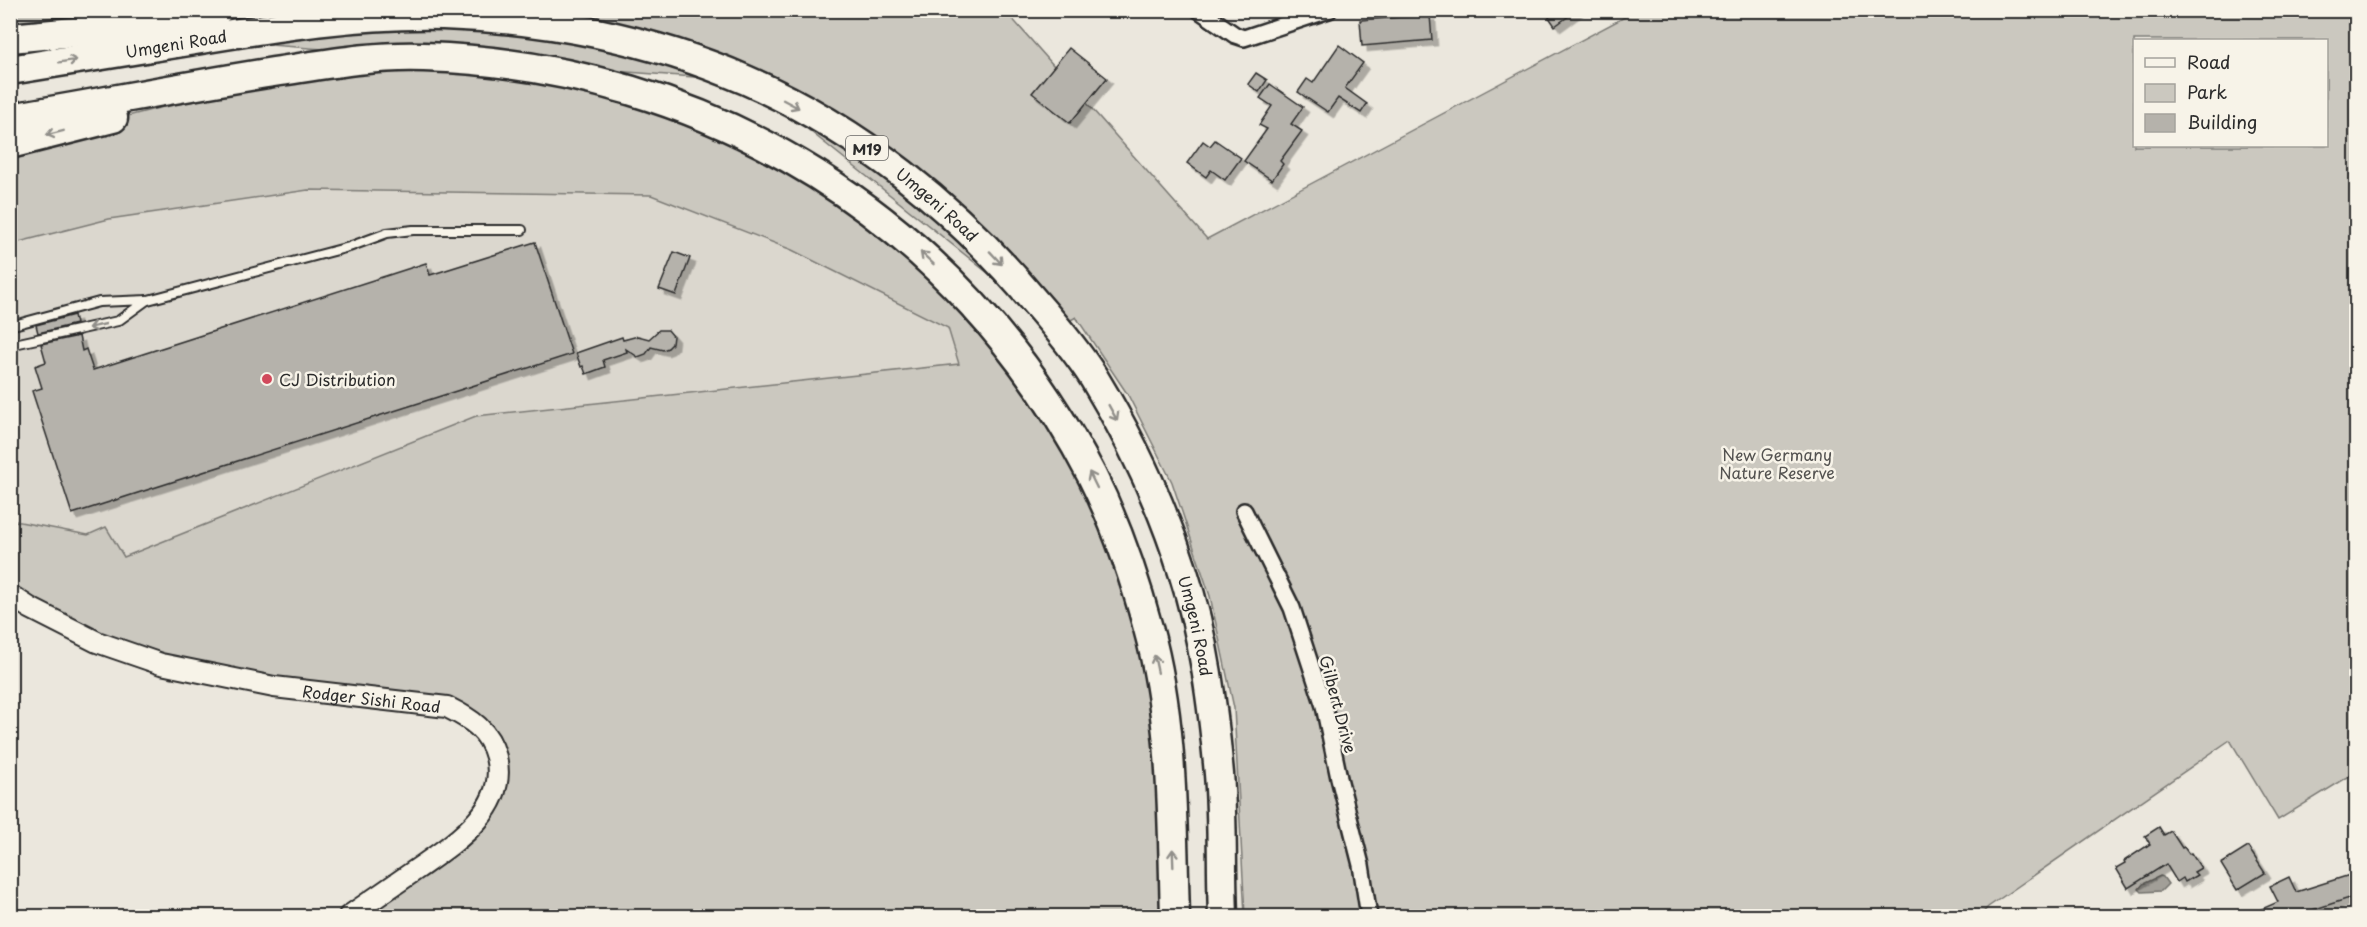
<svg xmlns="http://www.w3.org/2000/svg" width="2367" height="927" font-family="'Playpen Sans',sans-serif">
<defs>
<filter id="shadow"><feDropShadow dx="5.5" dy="5.5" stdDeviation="0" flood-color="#0004"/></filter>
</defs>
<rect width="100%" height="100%" fill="#ebe7dd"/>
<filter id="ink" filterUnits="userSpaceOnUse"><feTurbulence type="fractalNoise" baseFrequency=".0167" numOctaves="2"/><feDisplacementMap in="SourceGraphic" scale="12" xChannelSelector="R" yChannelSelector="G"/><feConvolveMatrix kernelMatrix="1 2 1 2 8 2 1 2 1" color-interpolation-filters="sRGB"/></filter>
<g filter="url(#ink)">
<!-- built -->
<polygon fill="#dbd7ce" points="308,190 651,195 792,250 948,328 959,364 476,416 124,557 88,535 15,521 11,517 10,357 16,353 10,335 11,244 109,219"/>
<!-- green -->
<g fill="#cbc8bf" stroke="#7b7a75" stroke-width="1.5" fill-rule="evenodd">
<path d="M11 10 1011 11 1009 15 1207 239 1636 11H2356V772L2278 820 2230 740 1988 907 1980 916H1245L1234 708 1210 596 1172 482 1128 395 1076 317 1057 328 747 81 85 31 11 29ZM2134 40H2326V146H2134Z"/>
<polygon points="421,60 501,68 724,126 898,236 1048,407 1149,632 1173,916 352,916 479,820 500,763 468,714 239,679 137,653 11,590 11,517 15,521 88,535 106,527 124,557 476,416 959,364 948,328 792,250 651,195 308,190 109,219 11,244 11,146 159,108 280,81"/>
</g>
<!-- water -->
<polygon fill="#a29f98" stroke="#72716c" stroke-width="1.5" points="2160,876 2163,877 2168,884 2161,891 2142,892 2139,889 2143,884"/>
<!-- building -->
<g fill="#b5b2ab" stroke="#2b2b2b" stroke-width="1.5" filter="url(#shadow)">
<polygon points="1544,10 1577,10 1555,26"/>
<polygon points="1430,15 1432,40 1362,46 1360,20"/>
<polygon points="1339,45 1363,63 1345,88 1367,104 1361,113 1338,98 1328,112 1298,92 1307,79 1313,83"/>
<polygon points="1069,48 1107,78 1070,123 1032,93"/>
<polygon points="1256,73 1267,80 1259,92 1248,84"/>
<polygon points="1270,84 1303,107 1291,124 1302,131 1280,161 1283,164 1272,180 1244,161 1267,129 1259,125 1272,106 1260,98"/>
<polygon points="1215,140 1241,158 1225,180 1211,170 1206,177 1187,163 1203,141 1210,146"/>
<polygon points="535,242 572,354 72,514 32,391 42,388 35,366 46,362 41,344 79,336 82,351 86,349 93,370 426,263 430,275"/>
<polygon points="674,252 690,258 676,295 659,289"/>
<polygon points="74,315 76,324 38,333 36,325"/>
<polygon points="659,330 668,330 673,336 672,344 668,348 663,350 651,347 646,354 638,357 626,349 627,352 603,360 605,367 586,374 583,366 581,367 576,353 622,337 623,340 638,336 649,339"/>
<polygon points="2159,827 2164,835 2171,831 2182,848 2184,847 2189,854 2191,853 2201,868 2194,872 2197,875 2185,882 2183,878 2177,882 2166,864 2128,888 2116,868 2125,863 2124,861 2150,844 2145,836"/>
<polygon points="2248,847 2265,873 2237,890 2221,864"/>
<polygon points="2356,873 2356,896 2306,912 2308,916 2246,916 2278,902 2270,886 2289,877 2296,892"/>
</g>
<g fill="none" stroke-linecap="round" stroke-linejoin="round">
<!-- service casing -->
<g stroke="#2b2b2b" stroke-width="12">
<g id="service">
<polyline points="10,326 99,302 148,300 349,247 387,233 413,230 522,230"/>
<polyline points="10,345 118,321 147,300"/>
</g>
</g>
<!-- minor casing -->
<g stroke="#2b2b2b" stroke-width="20">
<g id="minor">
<polyline points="1199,10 1235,35 1244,38 1329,10"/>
<polyline points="1244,511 1292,608 1324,706 1339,778 1361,865 1369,916"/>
</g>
</g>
<!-- tertiary casing -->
<g stroke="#2b2b2b" stroke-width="24">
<g id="tertiary">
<path id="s1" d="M10 595 30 608 97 642 161 664 274 687 447 707C471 719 489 730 496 757 509 809 453 844 417 869 394 885 372 900 349 916"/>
</g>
</g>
<!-- motorway casing -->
<g stroke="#2b2b2b" stroke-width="33">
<g id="motorway">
<polyline points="10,38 85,31 218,10"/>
<path id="s2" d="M10 70C72 60 134 50 195 40 278 26 359 13 443 15 546 18 652 39 746 80 858 129 956 208 1034 301 1055 325 1077 351 1094 378 1131 439 1162 505 1183 572 1204 636 1213 707 1219 774 1223 821 1221 869 1223 916"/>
<path d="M10 118C100 103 190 85 280 71 327 64 376 55 424 57 710 66 961 221 1092 476 1116 524 1134 576 1148 628 1174 721 1172 821 1175 916"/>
<polyline points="10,144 113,118"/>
</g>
</g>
<!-- service -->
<use href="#service" stroke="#f7f3e8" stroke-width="8"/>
<!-- minor -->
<use href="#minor" stroke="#f7f3e8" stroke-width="15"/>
<!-- tertiary -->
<use href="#tertiary" stroke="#f7f3e8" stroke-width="20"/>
<!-- motorway -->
<use href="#motorway" stroke="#f7f3e8" stroke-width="28"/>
</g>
<!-- one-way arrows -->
<defs><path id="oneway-shaft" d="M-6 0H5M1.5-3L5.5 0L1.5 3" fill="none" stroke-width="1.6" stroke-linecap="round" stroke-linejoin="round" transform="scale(1.5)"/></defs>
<g stroke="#918f8a">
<use href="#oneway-shaft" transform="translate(68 61) rotate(-9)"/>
<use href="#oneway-shaft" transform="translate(791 104) rotate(28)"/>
<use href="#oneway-shaft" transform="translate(55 133) rotate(166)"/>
<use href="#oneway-shaft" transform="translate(927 258) rotate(-137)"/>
<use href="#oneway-shaft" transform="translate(996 258) rotate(47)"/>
<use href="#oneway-shaft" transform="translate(97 326) rotate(167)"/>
<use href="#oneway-shaft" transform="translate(1113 413) rotate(61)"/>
<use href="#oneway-shaft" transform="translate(1093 480) rotate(-116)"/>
<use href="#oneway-shaft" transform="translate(1156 664) rotate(-102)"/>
<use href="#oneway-shaft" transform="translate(1173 858) rotate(-92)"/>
</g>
</g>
<!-- markers -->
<circle fill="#d1495b" stroke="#f7f3e8" stroke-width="2" cx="267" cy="379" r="6"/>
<g text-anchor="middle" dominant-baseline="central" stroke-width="5" stroke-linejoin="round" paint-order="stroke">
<!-- shield labels -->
<rect fill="#f7f3e8" stroke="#686764" stroke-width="1.5" x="846" y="136" width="42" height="24" rx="4.5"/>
<g font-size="15" font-weight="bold" fill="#2b2b2b">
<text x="867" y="148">M19</text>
</g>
<!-- street labels -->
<g font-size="16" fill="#2b2b2b" stroke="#f7f3e8">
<text stroke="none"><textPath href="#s2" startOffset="168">Umgeni Road</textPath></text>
<text stroke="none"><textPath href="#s2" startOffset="978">Umgeni Road</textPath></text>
<text stroke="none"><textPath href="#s2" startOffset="1482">Umgeni Road</textPath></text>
<text stroke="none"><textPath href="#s1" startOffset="380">Rodger Sishi Road</textPath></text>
<text transform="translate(1339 704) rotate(75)">Gilbert Drive</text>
</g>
<!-- poi labels -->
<g font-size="16" fill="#2b2b2b" stroke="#f7f3e8" text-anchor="start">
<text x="279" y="379">CJ Distribution</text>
</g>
<!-- park labels -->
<g font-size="16" fill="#535250" stroke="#f7f3e8">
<text x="1777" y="454">New Germany<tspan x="1777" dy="18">Nature Reserve</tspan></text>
</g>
</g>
<!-- margin -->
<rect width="2367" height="927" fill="none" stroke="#f7f3e8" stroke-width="36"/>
<rect x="18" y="18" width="2331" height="891" fill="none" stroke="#2b2b2b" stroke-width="2" filter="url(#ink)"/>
<!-- legend -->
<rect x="2133" y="39" width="195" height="108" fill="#f7f3e8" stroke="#a5a39c" stroke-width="1.5"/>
<rect x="2145" y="58" width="30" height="9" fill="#f7f3e8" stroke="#a5a39c" stroke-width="1.5"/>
<text x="2187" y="69" font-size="18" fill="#2b2b2b">Road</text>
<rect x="2145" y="84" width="30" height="18" fill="#cbc8bf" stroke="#a5a39c" stroke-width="1.5"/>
<text x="2187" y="99" font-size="18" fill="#2b2b2b">Park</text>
<rect x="2145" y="114" width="30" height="18" fill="#b5b2ab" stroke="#a5a39c" stroke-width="1.5"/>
<text x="2187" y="129" font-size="18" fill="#2b2b2b">Building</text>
</svg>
